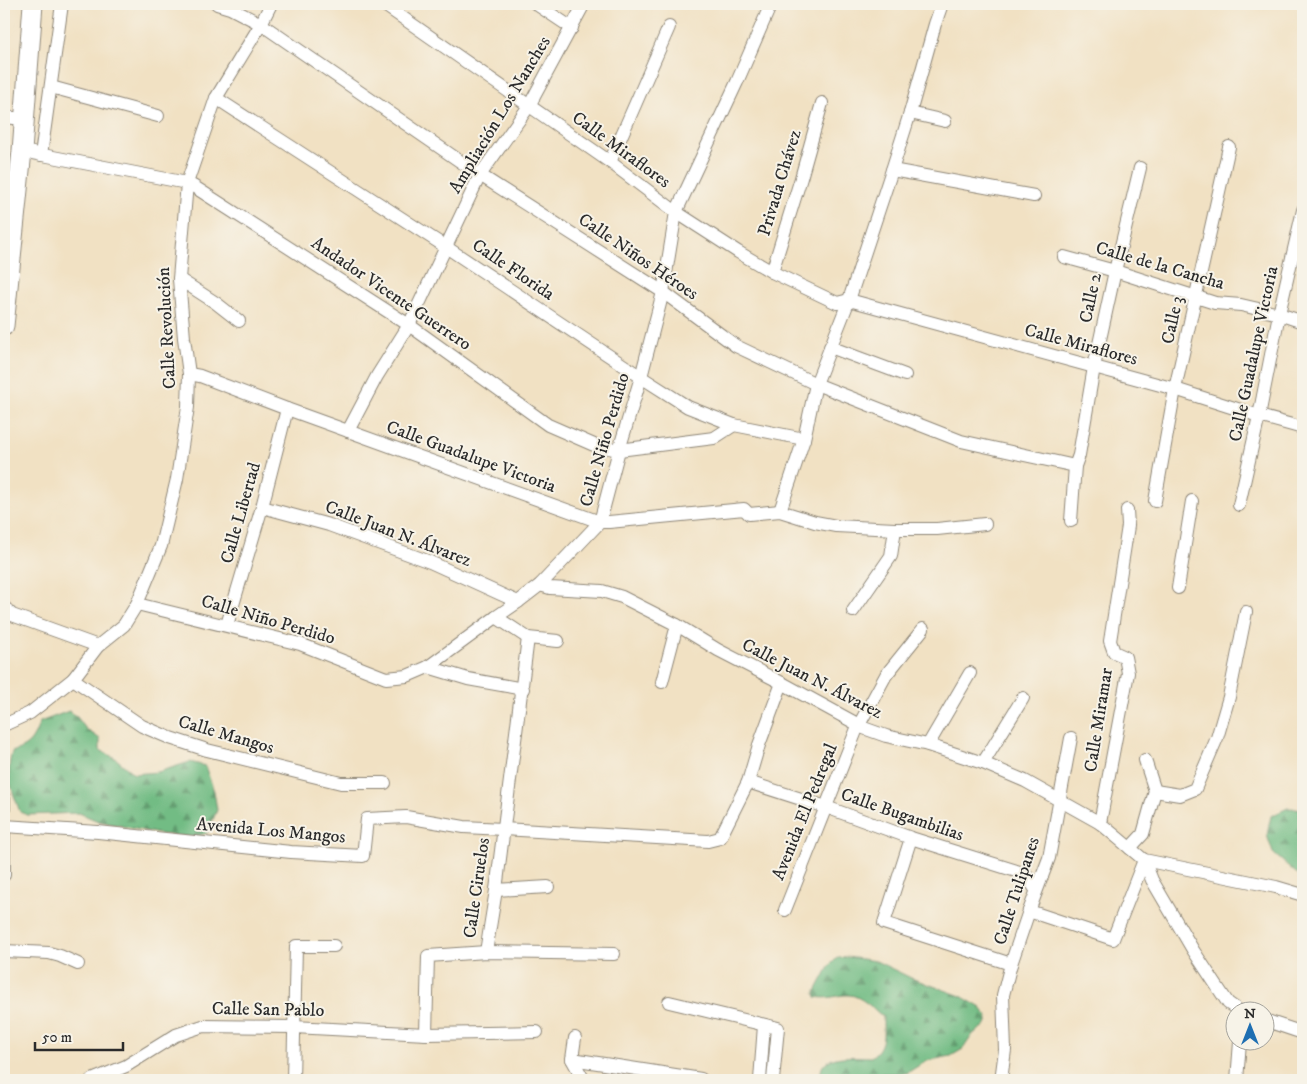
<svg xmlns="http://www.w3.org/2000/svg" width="1307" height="1084" font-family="'IM FELL DW Pica',serif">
<defs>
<pattern id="forest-firs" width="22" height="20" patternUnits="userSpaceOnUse" patternTransform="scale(1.25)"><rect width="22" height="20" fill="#72bc84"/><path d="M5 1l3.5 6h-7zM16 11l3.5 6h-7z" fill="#5e996c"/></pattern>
</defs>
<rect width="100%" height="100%" fill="#f7f3e8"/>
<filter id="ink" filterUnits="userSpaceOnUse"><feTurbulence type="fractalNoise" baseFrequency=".02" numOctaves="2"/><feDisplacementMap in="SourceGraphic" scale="10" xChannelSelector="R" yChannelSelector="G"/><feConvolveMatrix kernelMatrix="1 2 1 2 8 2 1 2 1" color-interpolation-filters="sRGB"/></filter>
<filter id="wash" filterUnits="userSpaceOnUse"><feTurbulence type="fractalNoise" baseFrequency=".0096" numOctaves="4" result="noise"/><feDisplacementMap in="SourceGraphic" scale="20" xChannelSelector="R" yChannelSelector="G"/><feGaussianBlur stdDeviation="1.12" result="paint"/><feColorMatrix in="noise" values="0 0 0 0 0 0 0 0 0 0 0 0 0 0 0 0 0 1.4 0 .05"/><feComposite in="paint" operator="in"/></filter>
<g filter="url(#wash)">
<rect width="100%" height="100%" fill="#f1e1c3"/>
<!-- forest -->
<g fill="url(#forest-firs)" stroke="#4e7458">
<path d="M69 711 77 717 86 729 100 739V750L115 758 134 774 158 772 190 762 205 766 214 791 217 810 207 833 194 837 159 834 98 821 79 813 27 815 20 812C12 789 5 777 12 752 31 745 32 741 40 722Z"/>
<polygon points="1288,808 1303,809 1303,879 1273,853 1267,835 1271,816"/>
<path d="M847 957 876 961 911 978 961 996 981 1008 987 1016V1022L985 1026 973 1034 963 1049 951 1056 926 1061 907 1073 870 1074 855 1077 847 1080H826L821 1075C819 1052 857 1057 871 1057 886 1046 883 1034 883 1017 875 1010 860 995 849 995 837 994 831 1000 816 997L815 993 830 965 837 958Z"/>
</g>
</g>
<g filter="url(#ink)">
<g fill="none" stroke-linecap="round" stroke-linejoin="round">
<!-- street casing -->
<g stroke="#8e8677" stroke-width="14">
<g id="street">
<polyline points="217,4 230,8 261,24 480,175 663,292 736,346 816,384 961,441 1075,466"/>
<polyline points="383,4 610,162 676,212 738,252 772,272 837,303 849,300 860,303 1175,389 1259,416 1303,428"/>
<polyline points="536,4 572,28"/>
<polyline points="51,87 158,116"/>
<polyline points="216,98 446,247 641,377 688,407 734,425 804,439"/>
<polyline points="910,113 945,121"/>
<polyline points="4,117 24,119"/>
<polyline points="22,151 187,183 193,186 409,325 548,425 594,445 619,450 714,438 734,425"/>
<polyline points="41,155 62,4"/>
<polyline points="610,162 669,27"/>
<polyline points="892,170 1034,196"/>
<polyline points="1064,257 1115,271 1215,303 1241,305 1279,314 1303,322"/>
<polyline points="772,272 801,178 822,103"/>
<polyline points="179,279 216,303 239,321"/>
<polyline points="830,347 905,375"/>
<polyline points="189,374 200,376 287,409 600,522 609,522 744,509 749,514 780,511 815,522 836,526 895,529 937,529 985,524"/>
<polyline points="348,431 377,376 409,325 480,175 529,106 584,4"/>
<polyline points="1155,501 1175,389 1229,147"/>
<polyline points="1239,505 1259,416 1279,314 1303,210"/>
<polyline points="262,507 329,525 430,562 518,602"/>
<polyline points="780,511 804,439 816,384 849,300 892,170 910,113 935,24 942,4"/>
<polyline points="1071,521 1075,466 1079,455 1094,367 1115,271 1140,168"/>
<polyline points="540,585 550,588 602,591 622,597 677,625 718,650 782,683 859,725 858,726 886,736 928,745 983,763 1025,781 1100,823 1144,860 1152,880 1193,950 1228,1003 1241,1012"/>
<polyline points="1178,588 1192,501"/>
<polyline points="137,604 300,644 386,678 407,676 428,667 496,617 518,602 540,585 600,522 619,450 641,377 663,292 676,212 737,82 768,11"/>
<polyline points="4,607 12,615 98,646"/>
<polyline points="853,611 891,556 895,529"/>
<polyline points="496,617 528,638 558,641"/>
<polyline points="227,625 262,507 287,409"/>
<polyline points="428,667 468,679 523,689"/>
<polyline points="73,679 142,726 170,738 207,750 341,783 385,783"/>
<polyline points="662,682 677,625"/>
<polyline points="4,725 30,713 73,679 98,646 124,625 137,604 161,546 177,479 188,407 189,374 184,338 179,279 187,183 216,98 261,24 271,4"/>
<polyline points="859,725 886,675 923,629"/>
<polyline points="928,745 970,673"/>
<polyline points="983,763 1023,698"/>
<polyline points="748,782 826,807 911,838 1026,874 1036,890"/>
<polyline points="1155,791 1180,795 1195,789 1217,738 1229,697 1246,612"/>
<polyline points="4,798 4,875"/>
<polyline points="1100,823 1128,673 1125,657 1114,652 1110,641 1128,526 1127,510"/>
<polyline points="4,826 98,832 291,852 363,856 367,819 406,817 464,827 503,829 708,841 720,838 748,782 759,745 782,683"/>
<polyline points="911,838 884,923 1011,964"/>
<polyline points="1130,848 1143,834 1155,791 1145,760"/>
<polyline points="1144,860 1276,887 1303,895"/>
<polyline points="496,890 548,887"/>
<polyline points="785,910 858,726"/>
<polyline points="1029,911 1113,939 1144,860"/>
<polyline points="4,951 49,953 60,956 78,964"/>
<polyline points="486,952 496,890 528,638"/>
<polyline points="669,1002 778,1028 773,1080"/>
<polyline points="1264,1020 1303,1033"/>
<polyline points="426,1034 428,956 486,952 614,954"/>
<polyline points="575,1038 572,1059 582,1077 582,1080"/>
<polyline points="572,1059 701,1079"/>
<polyline points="92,1080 126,1066 176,1035 203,1026 294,1027 426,1034 537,1032"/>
<polyline points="293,1080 296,946 334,946"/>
<polyline points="760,1080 764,1025"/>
<polyline points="1001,1080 1005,1050 1003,995 1011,964 1029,911 1049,858 1071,738"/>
<polyline points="1237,1080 1240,1042"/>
</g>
</g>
<!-- primary casing -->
<g stroke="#8e8677" stroke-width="21">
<polyline id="primary" points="4,326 22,151 33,4"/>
</g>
<!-- street -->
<use href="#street" stroke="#fff" stroke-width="12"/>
<!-- primary -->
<use href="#primary" stroke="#fff" stroke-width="19"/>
</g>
</g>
<g text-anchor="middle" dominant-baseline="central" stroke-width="4" stroke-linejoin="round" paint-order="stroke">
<!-- street labels -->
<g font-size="18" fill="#2b2b2b" stroke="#f7f3e8">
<text transform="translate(500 115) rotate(-59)">Ampliación Los Nanches</text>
<text transform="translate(621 150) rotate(36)">Calle Miraflores</text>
<text transform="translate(780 183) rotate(-73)">Privada Chávez</text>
<text transform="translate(638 257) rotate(34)">Calle Niños Héroes</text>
<text transform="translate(1160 266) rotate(16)">Calle de la Cancha</text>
<text transform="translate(513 270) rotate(34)">Calle Florida</text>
<text transform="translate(391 294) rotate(34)">Andador Vicente Guerrero</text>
<text transform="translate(1091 298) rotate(-78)">Calle 2</text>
<text transform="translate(1173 320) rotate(-78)">Calle 3</text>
<text transform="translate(167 328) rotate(-93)">Calle Revolución</text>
<text transform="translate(1081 345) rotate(15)">Calle Miraflores</text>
<text transform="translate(1254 354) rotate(-78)">Calle Guadalupe Victoria</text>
<text transform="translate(605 440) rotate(-74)">Calle Niño Perdido</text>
<text transform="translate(471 457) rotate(20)">Calle Guadalupe Victoria</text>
<text transform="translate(241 513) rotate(-74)">Calle Libertad</text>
<text transform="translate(398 534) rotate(21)">Calle Juan N. Álvarez</text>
<text transform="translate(268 620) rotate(16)">Calle Niño Perdido</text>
<text transform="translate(812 679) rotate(27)">Calle Juan N. Álvarez</text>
<text transform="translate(1099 720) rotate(-81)">Calle Miramar</text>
<text transform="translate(226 735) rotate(16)">Calle Mangos</text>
<text transform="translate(805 812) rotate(-68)">Avenida El Pedregal</text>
<text transform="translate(902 815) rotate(19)">Calle Bugambilias</text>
<text transform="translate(271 831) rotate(5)">Avenida Los Mangos</text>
<text transform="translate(477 888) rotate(-82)">Calle Ciruelos</text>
<text transform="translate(1017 891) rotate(-72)">Calle Tulipanes</text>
<text transform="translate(268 1010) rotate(1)">Calle San Pablo</text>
</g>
</g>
<!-- margin -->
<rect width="1307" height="1084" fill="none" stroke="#f7f3e8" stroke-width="20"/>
<!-- north arrow -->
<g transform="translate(1250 1026)"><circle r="24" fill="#f7f3e8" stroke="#a5a39c"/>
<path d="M0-4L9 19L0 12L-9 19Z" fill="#1f6fb2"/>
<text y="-8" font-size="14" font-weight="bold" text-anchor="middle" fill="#2b2b2b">N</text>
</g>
<!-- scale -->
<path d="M35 1042v8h88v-8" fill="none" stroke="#2b2b2b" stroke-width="2.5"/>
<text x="42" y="1042" font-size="15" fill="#2b2b2b" stroke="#f7f3e8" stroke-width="4" paint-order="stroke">50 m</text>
</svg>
